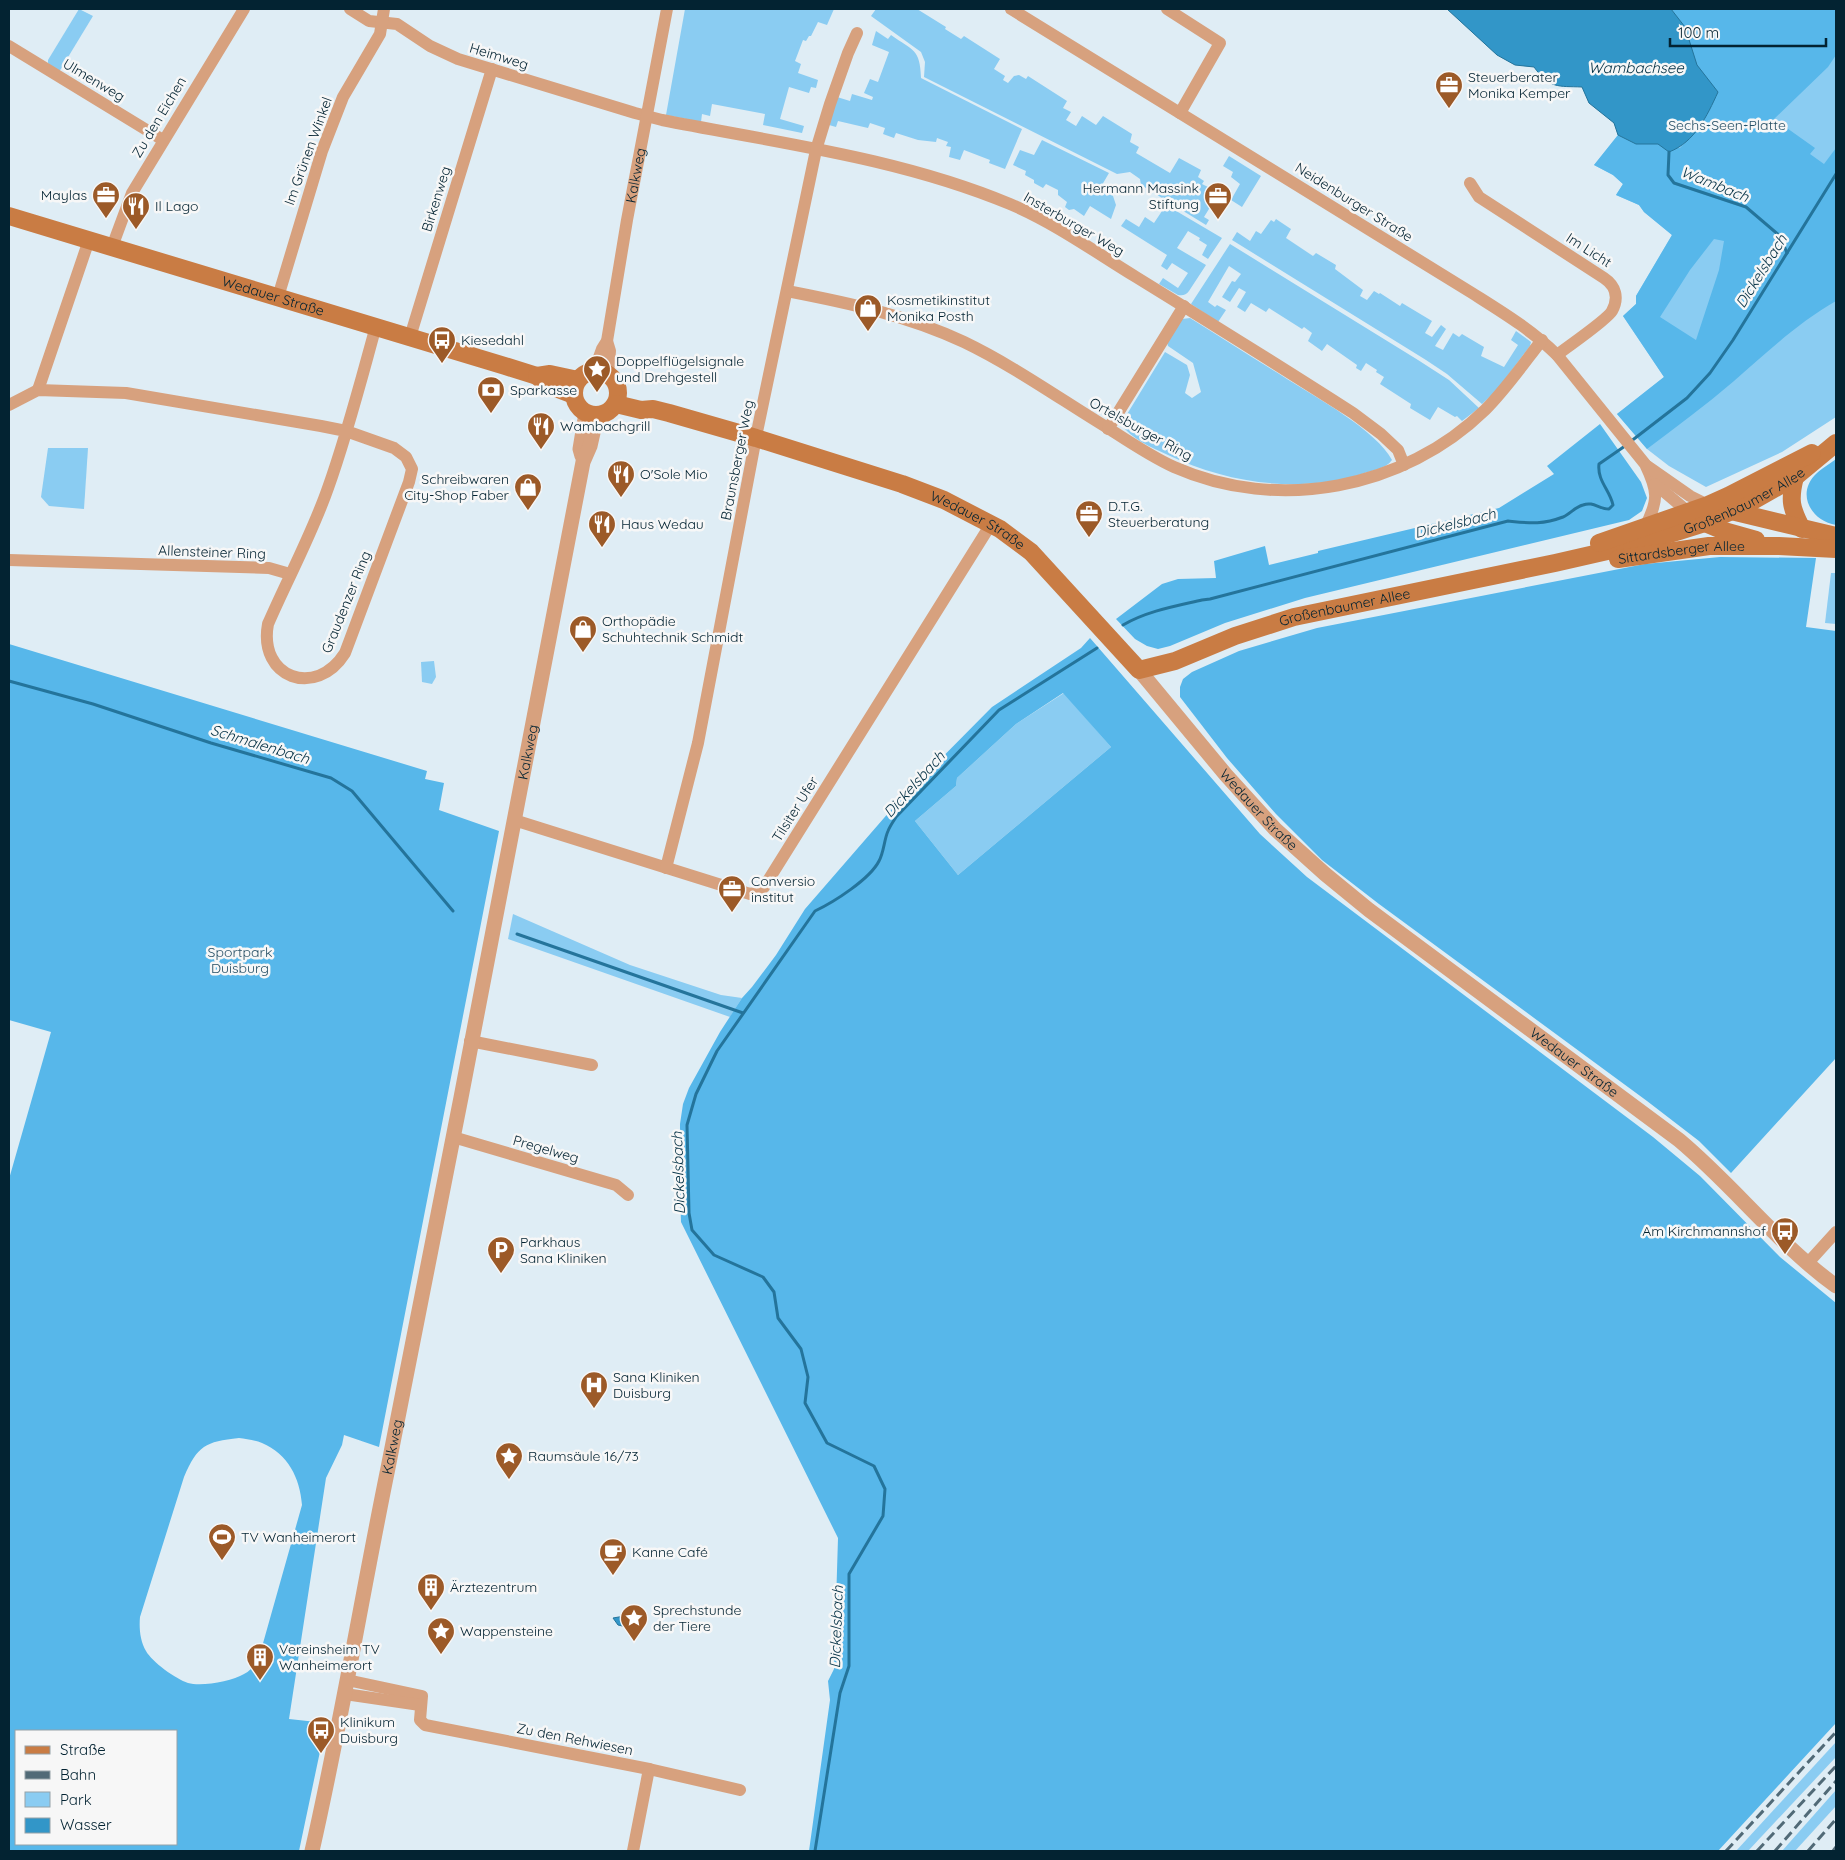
<svg xmlns="http://www.w3.org/2000/svg" width="1845" height="1860" font-family="Quicksand,sans-serif">
<rect width="100%" height="100%" fill="#dfedf5"/>
<!-- green -->
<g fill="#8accf2">
<polygon points="79,9 93,16 59,72 48,63 48,60"/>
<polygon points="685,9 834,9 827,25 818,22 811,36 809,36 806,41 803,40 795,61 801,64 798,73 818,80 816,88 811,87 809,93 789,87 780,119 804,126 802,133 763,125 765,114 712,104 710,116 702,114 701,122 666,115"/>
<polygon points="876,9 917,9 946,27 945,29 961,39 964,36 1000,59 994,69 1005,76 1003,80 1008,83 1014,76 1019,75 1026,79 1028,76 1067,101 1063,108 1071,112 1066,120 1076,126 1082,116 1096,125 1103,116 1132,134 1130,142 1139,147 1136,153 1170,173 1179,158 1201,170 1198,177 1204,181 1202,184 1224,195 1222,198 1217,196 1204,217 1209,220 1206,225 1141,185 1140,179 1130,172 1117,174 924,77 925,62 921,52 871,16"/>
<path d="M1447 9H1836V417L1782 452 1706 487 1669 466 1647 449 1617 414 1664 377 1623 316 1636 304V296L1672 235 1644 212 1639 205 1616 195 1623 184 1613 175 1594 165 1618 135 1614 123 1589 103 1582 87C1558 87 1549 88 1534 67L1515 65 1497 55Z"/>
<path d="M876 31 888 39 891 35C913 51 920 48 921 78L1022 129 1005 169 989 163 990 160 964 150 960 160 949 157 951 147 946 146 948 142 937 138 936 142 918 140 896 133 894 138 883 134 885 128 870 123 868 128 838 121 836 127 829 125 837 97 850 101 852 94 872 100 873 97 864 93 870 79 878 82 889 52 872 45Z"/>
<polygon points="1042,140 1109,173 1102,185 1111,190 1116,205 1111,219 1090,206 1084,216 1074,209 1069,210 1065,207 1067,202 1058,195 1058,190 1046,184 1043,188 1034,183 1034,180 1025,175 1026,171 1013,165 1020,150 1034,155"/>
<polygon points="1229,156 1261,176 1242,207 1231,200 1240,184 1231,177 1233,172 1223,166"/>
<path d="M1166 205 1222 238 1208 259 1202 255 1207 245 1199 240 1200 238 1188 231 1177 248 1206 265 1189 291C1186 295 1183 296 1178 295L1159 284 1163 278 1178 288 1188 273 1172 263 1167 270 1161 266 1167 255 1121 226 1126 219 1139 227 1145 217 1154 223Z"/>
<polygon points="1276,219 1291,229 1286,238 1313,256 1316,253 1336,265 1335,269 1363,290 1360,296 1367,300 1374,291 1379,294 1380,293 1400,306 1402,303 1432,321 1425,333 1432,337 1441,325 1446,329 1435,346 1443,350 1453,333 1459,337 1462,334 1484,347 1481,356 1504,367 1518,345 1511,340 1516,331 1531,342 1530,346 1496,391 1482,404 1447,374 1426,360 1232,240 1237,232 1250,241 1256,231 1261,234 1271,220 1274,222"/>
<polygon points="1230,244 1418,360 1449,380 1479,408 1462,421 1457,416 1455,417 1438,407 1430,420 1410,408 1411,404 1380,384 1384,377 1376,372 1377,370 1366,363 1361,371 1356,368 1357,365 1327,344 1322,351 1308,341 1312,333 1304,327 1302,329 1269,308 1266,312 1251,303 1245,312 1237,307 1246,292 1239,288 1230,302 1222,297 1232,281 1235,282 1241,274 1229,266 1208,302 1215,307 1217,305 1226,310 1218,322 1191,304"/>
<path d="M1190 318C1222 338 1255 359 1287 379 1316 397 1377 431 1392 460 1386 469 1372 470 1362 474 1298 494 1227 483 1168 455 1151 447 1131 439 1121 424L1165 352 1187 365 1190 375 1185 393 1192 398 1201 392 1193 363 1168 346 1167 342 1182 319Z"/>
<polygon points="48,448 88,448 84,509 49,506 41,497"/>
<polygon points="1831,573 1836,573 1836,624 1825,623"/>
<polygon points="434,661 436,677 432,684 422,682 421,662"/>
<polygon points="1064,693 1111,747 958,875 915,821 956,786 957,778 1016,724"/>
<polygon points="513,914 630,965 721,995 742,998 730,1017 508,939"/>
<polygon points="1836,1742 1836,1757 1748,1851 1736,1851"/>
<polygon points="1836,1790 1836,1806 1795,1851 1782,1851"/>
</g>
<!-- forest -->
<g fill="#57b7ea" fill-rule="evenodd">
<path d="M1671 9H1836V55L1828 67 1774 119 1815 148 1810 154 1824 164 1836 148V301C1799 322 1766 353 1734 381 1706 405 1676 427 1647 449L1617 414 1664 377 1623 316 1636 304V296L1672 235 1644 212 1639 205 1616 195 1623 184 1613 175 1594 165 1618 135 1636 144H1658L1680 148 1703 123 1718 92 1696 65 1685 27ZM1714 239 1724 241 1719 270 1696 340 1660 317 1690 270Z"/>
<polygon points="1600,424 1641,482 1647,498 1642,511 1629,520 1305,598 1225,623 1170,646 1158,649 1147,646 1135,639 1116,619 1162,584 1178,579 1216,578 1214,561 1265,546 1269,565 1318,553 1318,551 1499,508 1554,474 1547,466"/>
<path d="M1836 459V525C1811 521 1795 493 1817 473 1822 468 1830 464 1836 459Z"/>
<polygon points="1720,557 1816,558 1806,627 1836,631 1836,1058 1731,1173 1699,1141 1647,1101 1379,904 1322,860 1276,814 1227,758 1180,697 1180,687 1183,679 1192,672 1239,651 1317,628 1645,564"/>
<path d="M1090 638 1260 834 1307 877 1653 1137 1700 1176 1780 1257 1836 1303V1723L1718 1851H809L830 1700 828 1681 834 1669 838 1538 681 1222 680 1192V1124L683 1104 689 1088 720 1032 742 998 752 987 776 955 805 909 897 803 992 707 1081 648ZM1063 693 1111 747 958 875 915 821 956 786 957 778 1016 724Z"/>
<path d="M9 644 427 771 425 779 444 783 439 810 499 831 379 1447 344 1435 342 1445 326 1478 289 1719 326 1723 299 1851H9V1179L51 1032 9 1020ZM239 1438C246 1439 255 1440 262 1443 288 1454 300 1478 302 1505L258 1661C254 1665 250 1671 244 1674 232 1681 202 1687 188 1683 176 1679 152 1662 146 1651 140 1641 139 1628 140 1617L184 1477C198 1445 205 1442 239 1438ZM176 1731V1844H16V1731Z"/>
</g>
<!-- water -->
<g fill="#3296c8" stroke="#24749b">
<path d="M1447 9H1671L1685 27 1697 65 1718 92C1707 116 1695 142 1669 152L1658 144H1636L1618 135 1614 123 1589 103 1582 87C1558 86 1550 89 1534 67L1515 65 1497 55Z"/>
<polygon points="636,1614 634,1622 627,1627 618,1625 613,1618"/>
</g>
<g fill="none" stroke-linecap="round" stroke-linejoin="round">
<!-- stream -->
<g stroke="#24749b" stroke-width="3">
<polyline points="1669,152 1668,175 1674,183 1746,207 1780,236 1787,253"/>
<polyline points="1630,442 1687,398 1710,373 1733,340 1836,174"/>
<path d="M1123 625C1147 611 1176 606 1202 600L1210 599 1508 521C1529 523 1542 525 1563 517 1570 514 1575 507 1583 505 1593 501 1599 509 1609 509L1613 505C1610 490 1597 481 1599 464L1625 446"/>
<polyline points="9,681 93,704 211,743 331,778 352,791 453,911"/>
<polyline points="517,934 743,1013"/>
<path d="M815 1851 840 1693 849 1666V1574L883 1516 885 1489 874 1466 827 1443 805 1403 808 1377 801 1349 778 1318 774 1292 763 1277 714 1255 692 1230 689 1213 687 1125 696 1094 717 1051 815 911C834 902 870 879 879 861 884 852 884 840 888 831 890 826 893 822 896 817L999 710 1097 648"/>
</g>
<!-- minor -->
<g stroke="#d7a17e" stroke-width="12">
<path d="M350 9 369 21 397 24 430 46 458 59 635 113 662 120C779 143 900 158 1010 204 1055 223 1095 252 1136 277 1209 322 1281 367 1353 413L1381 434 1398 450 1404 465"/>
<path d="M1011 9 1472 293C1502 312 1532 330 1557 355L1645 464C1658 491 1659 500 1645 527"/>
<polyline points="1167,9 1220,43 1180,113"/>
<polyline points="9,46 163,140"/>
<path d="M1470 183 1479 197 1604 278C1616 286 1619 298 1612 311 1607 320 1567 347 1557 355"/>
<polyline points="112,247 132,193 244,9"/>
<path d="M787 291C849 303 906 315 964 342 1014 366 1063 401 1111 430 1131 443 1152 457 1174 467 1278 513 1404 489 1485 410 1506 389 1524 363 1542 340"/>
<polyline points="278,297 322,151 343,97 380,34 384,9"/>
<polyline points="410,337 492,69"/>
<polyline points="607,341 610,351 608,374"/>
<path id="s1" d="M594 371 602 349 607 341 627 220 667 9"/>
<polyline points="38,390 89,240"/>
<path d="M9 405 38 390 126 393 321 426 346 431 394 448 406 457 412 469 409 482 345 653C316 699 258 678 268 624 288 578 312 534 328 488 347 435 361 380 376 326"/>
<polyline points="1108,429 1184,306"/>
<polyline points="1647,466 1690,496 1708,505"/>
<polyline points="1655,484 1693,516"/>
<polyline points="9,560 269,568 290,574"/>
<polyline points="514,820 750,894 756,893 764,887 991,524"/>
<polyline points="666,868 698,743 757,432 816,150 830,104 848,53 857,33"/>
<polyline points="470,1041 592,1065"/>
<polyline points="453,1137 616,1185 628,1195"/>
<polyline points="1807,1264 1836,1232"/>
<polyline points="347,1680 422,1696 420,1720 425,1725 649,1769 740,1790"/>
<polyline points="345,1694 420,1705"/>
<polyline points="633,1851 649,1769"/>
</g>
<!-- tertiary -->
<g stroke="#d7a17e" stroke-width="15">
<polyline points="582,456 580,449 586,413"/>
<path id="s2" d="M1139 670 1226 775 1275 829 1325 874 1369 910 1679 1140C1734 1186 1778 1244 1836 1286"/>
<path id="s3" d="M312 1851C341 1724 362 1595 388 1468 455 1133 519 798 583 462L590 446 597 415"/>
</g>
<!-- secondary -->
<g stroke="#c97c44" stroke-width="18">
<path id="s4" d="M9 216 505 366 537 376 548 385 574 395"/>
<circle cx="596" cy="393" r="22"/>
<polyline points="537,376 550,374 578,380"/>
<path id="s5" d="M616 404 641 410 653 409 669 413 756 438 902 484 944 500 1000 529 1031 552 1139 670 1175 661 1235 636 1294 617 1555 563 1625 547 1679 531 1705 523 1749 503 1795 477 1836 443"/>
<path d="M1795 477C1789 500 1791 508 1802 529"/>
<polyline points="1727,510 1836,536"/>
<polyline points="1705,523 1724,531 1756,540"/>
<polyline points="1599,543 1708,505 1728,496 1812,453"/>
<path id="s6" d="M1618 559 1709 546H1779L1836 549"/>
</g>
<!-- rail -->
<g stroke="#516a77" stroke-width="3" stroke-dasharray="10 5" stroke-linecap="butt">
<polyline points="1726,1851 1836,1732"/>
<polyline points="1757,1851 1836,1766"/>
<polyline points="1775,1851 1836,1781"/>
<polyline points="1808,1851 1836,1819"/>
<polyline points="1833,1851 1836,1847"/>
</g>
</g>
<!-- icons -->
<defs>
<g id="office-pin" transform="scale(1.4375)"><path d="M0 17L-7.5 6A9.5 9.5 0 1 1 7.5 6Z" fill="#9c5a28" stroke="#f7f7f7"/><path d="M-6-3h4V-5.5h4V-3h4V5H-6ZM-1-4.5V-3h2v-1.5ZM-6 0V1H6V0Z" fill="#fff"/></g>
<g id="restaurant-pin" transform="scale(1.4375)"><path d="M0 17L-7.5 6A9.5 9.5 0 1 1 7.5 6Z" fill="#9c5a28" stroke="#f7f7f7"/><path d="M-5-6h1v4h1v-4h1v4h1v-4h1v5L-1.5 .5V6h-2V.5L-5-1ZM5-6V6H3V1.5H1.5Q1.5-4 5-6Z" fill="#fff"/></g>
<g id="shop-pin" transform="scale(1.4375)"><path d="M0 17L-7.5 6A9.5 9.5 0 1 1 7.5 6Z" fill="#9c5a28" stroke="#f7f7f7"/><path d="M-5-2.5h2.3a2.7 3.5 0 0 1 5.4 0H5L5.5 6h-11ZM-1.5-2.5h3a1.5 2.3 0 0 0-3 0Z" fill="#fff"/></g>
<g id="bus-pin" transform="scale(1.4375)"><path d="M0 17L-7.5 6A9.5 9.5 0 1 1 7.5 6Z" fill="#9c5a28" stroke="#f7f7f7"/><path d="M-5-6H5V4H4V6H2V4H-2V6H-4V4H-5ZM-3.5-4V0h7V-4ZM-3.5 1.2v1.5H-2V1.2ZM2 1.2v1.5H3.5V1.2Z" fill="#fff"/></g>
<g id="sight-pin" transform="scale(1.4375)"><path d="M0 17L-7.5 6A9.5 9.5 0 1 1 7.5 6Z" fill="#9c5a28" stroke="#f7f7f7"/><path d="M0-6L1.8-2.2L6-1.7L2.9 1.2L3.7 5.4L0 3.3L-3.7 5.4L-2.9 1.2L-6-1.7L-1.8-2.2Z" fill="#fff"/></g>
<g id="bank-pin" transform="scale(1.4375)"><path d="M0 17L-7.5 6A9.5 9.5 0 1 1 7.5 6Z" fill="#9c5a28" stroke="#f7f7f7"/><path d="M-6-4H6V4H-6ZM0-2.3a2.3 2.3 0 1 0 0 4.6a2.3 2.3 0 1 0 0-4.6Z" fill="#fff"/></g>
<g id="parking-pin" transform="scale(1.4375)"><path d="M0 17L-7.5 6A9.5 9.5 0 1 1 7.5 6Z" fill="#9c5a28" stroke="#f7f7f7"/><path d="M-3.5-5.5H1a3.5 3.5 0 0 1 0 7H-1V5.5H-3.5ZM-1-3.4V-.6H.8a1.4 1.4 0 0 0 0-2.8Z" fill="#fff"/></g>
<g id="hospital-pin" transform="scale(1.4375)"><path d="M0 17L-7.5 6A9.5 9.5 0 1 1 7.5 6Z" fill="#9c5a28" stroke="#f7f7f7"/><path d="M-5-5h3v3.5h4V-5h3V5h-3V1.5h-4V5h-3Z" fill="#fff"/></g>
<g id="stadium-pin" transform="scale(1.4375)"><path d="M0 17L-7.5 6A9.5 9.5 0 1 1 7.5 6Z" fill="#9c5a28" stroke="#f7f7f7"/><path d="M0-5a6.5 5 0 1 0 0 10a6.5 5 0 1 0 0-10ZM-3.5-1.8h7v3.6h-7Z" fill="#fff"/></g>
<g id="cafe-pin" transform="scale(1.4375)"><path d="M0 17L-7.5 6A9.5 9.5 0 1 1 7.5 6Z" fill="#9c5a28" stroke="#f7f7f7"/><path d="M-5.5-4.5H6V0H3Q3 3.5 0 3.5H-2.5Q-5.5 3.5-5.5 0ZM3-3.2v2h1.7v-2ZM-6 4.5H4V6H-6Z" fill="#fff"/></g>
<g id="building-pin" transform="scale(1.4375)"><path d="M0 17L-7.5 6A9.5 9.5 0 1 1 7.5 6Z" fill="#9c5a28" stroke="#f7f7f7"/><path d="M-4-6H4V6H1V3H-1V6H-4ZM-2.5-4.3h1.7v1.8h-1.7ZM.8-4.3h1.7v1.8H.8ZM-2.5-1h1.7V.8h-1.7ZM.8-1h1.7V.8H.8Z" fill="#fff"/></g>
</defs>
<g fill-rule="evenodd">
<use href="#office-pin" x="1449" y="85"/>
<use href="#office-pin" x="106" y="195"/>
<use href="#office-pin" x="1218" y="196"/>
<use href="#restaurant-pin" x="136" y="206"/>
<use href="#shop-pin" x="868" y="308"/>
<use href="#bus-pin" x="442" y="340"/>
<use href="#sight-pin" x="597" y="369"/>
<use href="#bank-pin" x="491" y="390"/>
<use href="#restaurant-pin" x="541" y="426"/>
<use href="#restaurant-pin" x="621" y="474"/>
<use href="#shop-pin" x="528" y="487"/>
<use href="#office-pin" x="1089" y="514"/>
<use href="#restaurant-pin" x="602" y="524"/>
<use href="#shop-pin" x="583" y="629"/>
<use href="#office-pin" x="732" y="889"/>
<use href="#bus-pin" x="1785" y="1231"/>
<use href="#parking-pin" x="501" y="1250"/>
<use href="#hospital-pin" x="594" y="1385"/>
<use href="#sight-pin" x="509" y="1456"/>
<use href="#stadium-pin" x="222" y="1537"/>
<use href="#cafe-pin" x="613" y="1552"/>
<use href="#building-pin" x="431" y="1587"/>
<use href="#sight-pin" x="634" y="1618"/>
<use href="#sight-pin" x="441" y="1631"/>
<use href="#building-pin" x="260" y="1657"/>
<use href="#bus-pin" x="321" y="1730"/>
</g>
<g text-anchor="middle" dominant-baseline="central" stroke-width="5" stroke-linejoin="round" paint-order="stroke">
<!-- street labels -->
<g font-size="14" fill="#032332" stroke="#f7f7f7">
<text transform="translate(499 56) rotate(17)">Heimweg</text>
<text transform="translate(94 80) rotate(31)">Ulmenweg</text>
<text transform="translate(159 117) rotate(-59)">Zu den Eichen</text>
<text transform="translate(308 151) rotate(-70)">Im Grünen Winkel</text>
<text stroke="none"><textPath href="#s1" startOffset="201">Kalkweg</textPath></text>
<text transform="translate(436 199) rotate(-73)">Birkenweg</text>
<text transform="translate(1354 202) rotate(32)">Neidenburger Straße</text>
<text transform="translate(1074 224) rotate(30)">Insterburger Weg</text>
<text transform="translate(1589 250) rotate(33)">Im Licht</text>
<text stroke="none"><textPath href="#s4" startOffset="276">Wedauer Straße</textPath></text>
<text transform="translate(1141 429) rotate(29)">Ortelsburger Ring</text>
<text transform="translate(737 460) rotate(-79)">Braunsberger Weg</text>
<text stroke="none"><textPath href="#s5" startOffset="1235">Großenbaumer Allee</textPath></text>
<text stroke="none"><textPath href="#s5" startOffset="382">Wedauer Straße</textPath></text>
<text transform="translate(212 552) rotate(2)">Allensteiner Ring</text>
<text stroke="none"><textPath href="#s6" startOffset="64">Sittardsberger Allee</textPath></text>
<text transform="translate(346 602) rotate(-68)">Graudenzer Ring</text>
<text stroke="none"><textPath href="#s5" startOffset="820">Großenbaumer Allee</textPath></text>
<text stroke="none"><textPath href="#s3" startOffset="1120">Kalkweg</textPath></text>
<text transform="translate(795 809) rotate(-58)">Tilsiter Ufer</text>
<text stroke="none"><textPath href="#s2" startOffset="184">Wedauer Straße</textPath></text>
<text stroke="none"><textPath href="#s2" startOffset="589">Wedauer Straße</textPath></text>
<text transform="translate(546 1149) rotate(16)">Pregelweg</text>
<text stroke="none"><textPath href="#s3" startOffset="412">Kalkweg</textPath></text>
<text transform="translate(575 1739) rotate(11)">Zu den Rehwiesen</text>
</g>
<!-- poi labels -->
<g font-size="14" fill="#032332" stroke="#f7f7f7" text-anchor="start">
<text x="1468" y="77">Steuerberater<tspan x="1468" dy="16">Monika Kemper</tspan></text>
<text x="1199" y="188" text-anchor="end">Hermann Massink<tspan x="1199" dy="16">Stiftung</tspan></text>
<text x="87" y="195" text-anchor="end">Maylas</text>
<text x="155" y="206">Il Lago</text>
<text x="887" y="300">Kosmetikinstitut<tspan x="887" dy="16">Monika Posth</tspan></text>
<text x="461" y="340">Kiesedahl</text>
<text x="616" y="361">Doppelflügelsignale<tspan x="616" dy="16">und Drehgestell</tspan></text>
<text x="510" y="390">Sparkasse</text>
<text x="560" y="426">Wambachgrill</text>
<text x="640" y="474">O'Sole Mio</text>
<text x="509" y="479" text-anchor="end">Schreibwaren<tspan x="509" dy="16">City-Shop Faber</tspan></text>
<text x="1108" y="506">D.T.G.<tspan x="1108" dy="16">Steuerberatung</tspan></text>
<text x="621" y="524">Haus Wedau</text>
<text x="602" y="621">Orthopädie<tspan x="602" dy="16">Schuhtechnik Schmidt</tspan></text>
<text x="751" y="881">Conversio<tspan x="751" dy="16">institut</tspan></text>
<text x="1766" y="1231" text-anchor="end">Am Kirchmannshof</text>
<text x="520" y="1242">Parkhaus<tspan x="520" dy="16">Sana Kliniken</tspan></text>
<text x="613" y="1377">Sana Kliniken<tspan x="613" dy="16">Duisburg</tspan></text>
<text x="528" y="1456">Raumsäule 16/73</text>
<text x="241" y="1537">TV Wanheimerort</text>
<text x="632" y="1552">Kanne Café</text>
<text x="450" y="1587">Ärztezentrum</text>
<text x="653" y="1610">Sprechstunde<tspan x="653" dy="16">der Tiere</tspan></text>
<text x="460" y="1631">Wappensteine</text>
<text x="279" y="1649">Vereinsheim TV<tspan x="279" dy="16">Wanheimerort</tspan></text>
<text x="340" y="1722">Klinikum<tspan x="340" dy="16">Duisburg</tspan></text>
</g>
<!-- park labels -->
<g font-size="14" fill="#264f65" stroke="#f7f7f7">
<text x="1727" y="125">Sechs-Seen-Platte</text>
<text x="240" y="952">Sportpark<tspan x="240" dy="16">Duisburg</tspan></text>
</g>
<!-- water labels -->
<g font-size="15" font-style="italic" fill="#043145" stroke="#f7f7f7">
<text x="1636" y="67">Wambachsee</text>
<text transform="translate(1715 184) rotate(22)">Wambach</text>
<text transform="translate(1761 271) rotate(-58)">Dickelsbach</text>
<text transform="translate(1455 523) rotate(-14)">Dickelsbach</text>
<text transform="translate(260 744) rotate(17)">Schmalenbach</text>
<text transform="translate(914 784) rotate(-48)">Dickelsbach</text>
<text transform="translate(678 1173) rotate(-92)">Dickelsbach</text>
<text transform="translate(836 1627) rotate(-88)">Dickelsbach</text>
</g>
</g>
<!-- border -->
<rect width="1845" height="1860" fill="none" stroke="#032332" stroke-width="20"/>
<!-- legend -->
<rect x="15" y="1730" width="162" height="115" fill="#f7f7f7" stroke="#95a2a8"/>
<rect x="25" y="1746" width="25" height="8" fill="#c97c44" stroke="#95a2a8"/>
<text x="60" y="1755" font-size="15" fill="#032332">Straße</text>
<rect x="25" y="1771" width="25" height="8" fill="#516a77" stroke="#95a2a8"/>
<text x="60" y="1780" font-size="15" fill="#032332">Bahn</text>
<rect x="25" y="1792" width="25" height="15" fill="#8accf2" stroke="#95a2a8"/>
<text x="60" y="1805" font-size="15" fill="#032332">Park</text>
<rect x="25" y="1818" width="25" height="15" fill="#3296c8" stroke="#95a2a8"/>
<text x="60" y="1830" font-size="15" fill="#032332">Wasser</text>
<!-- scale -->
<path d="M1670 38v8h156v-8" fill="none" stroke="#032332" stroke-width="2.5"/>
<text x="1678" y="38" font-size="15" fill="#032332" stroke="#f7f7f7" stroke-width="4" paint-order="stroke">100 m</text>
</svg>
